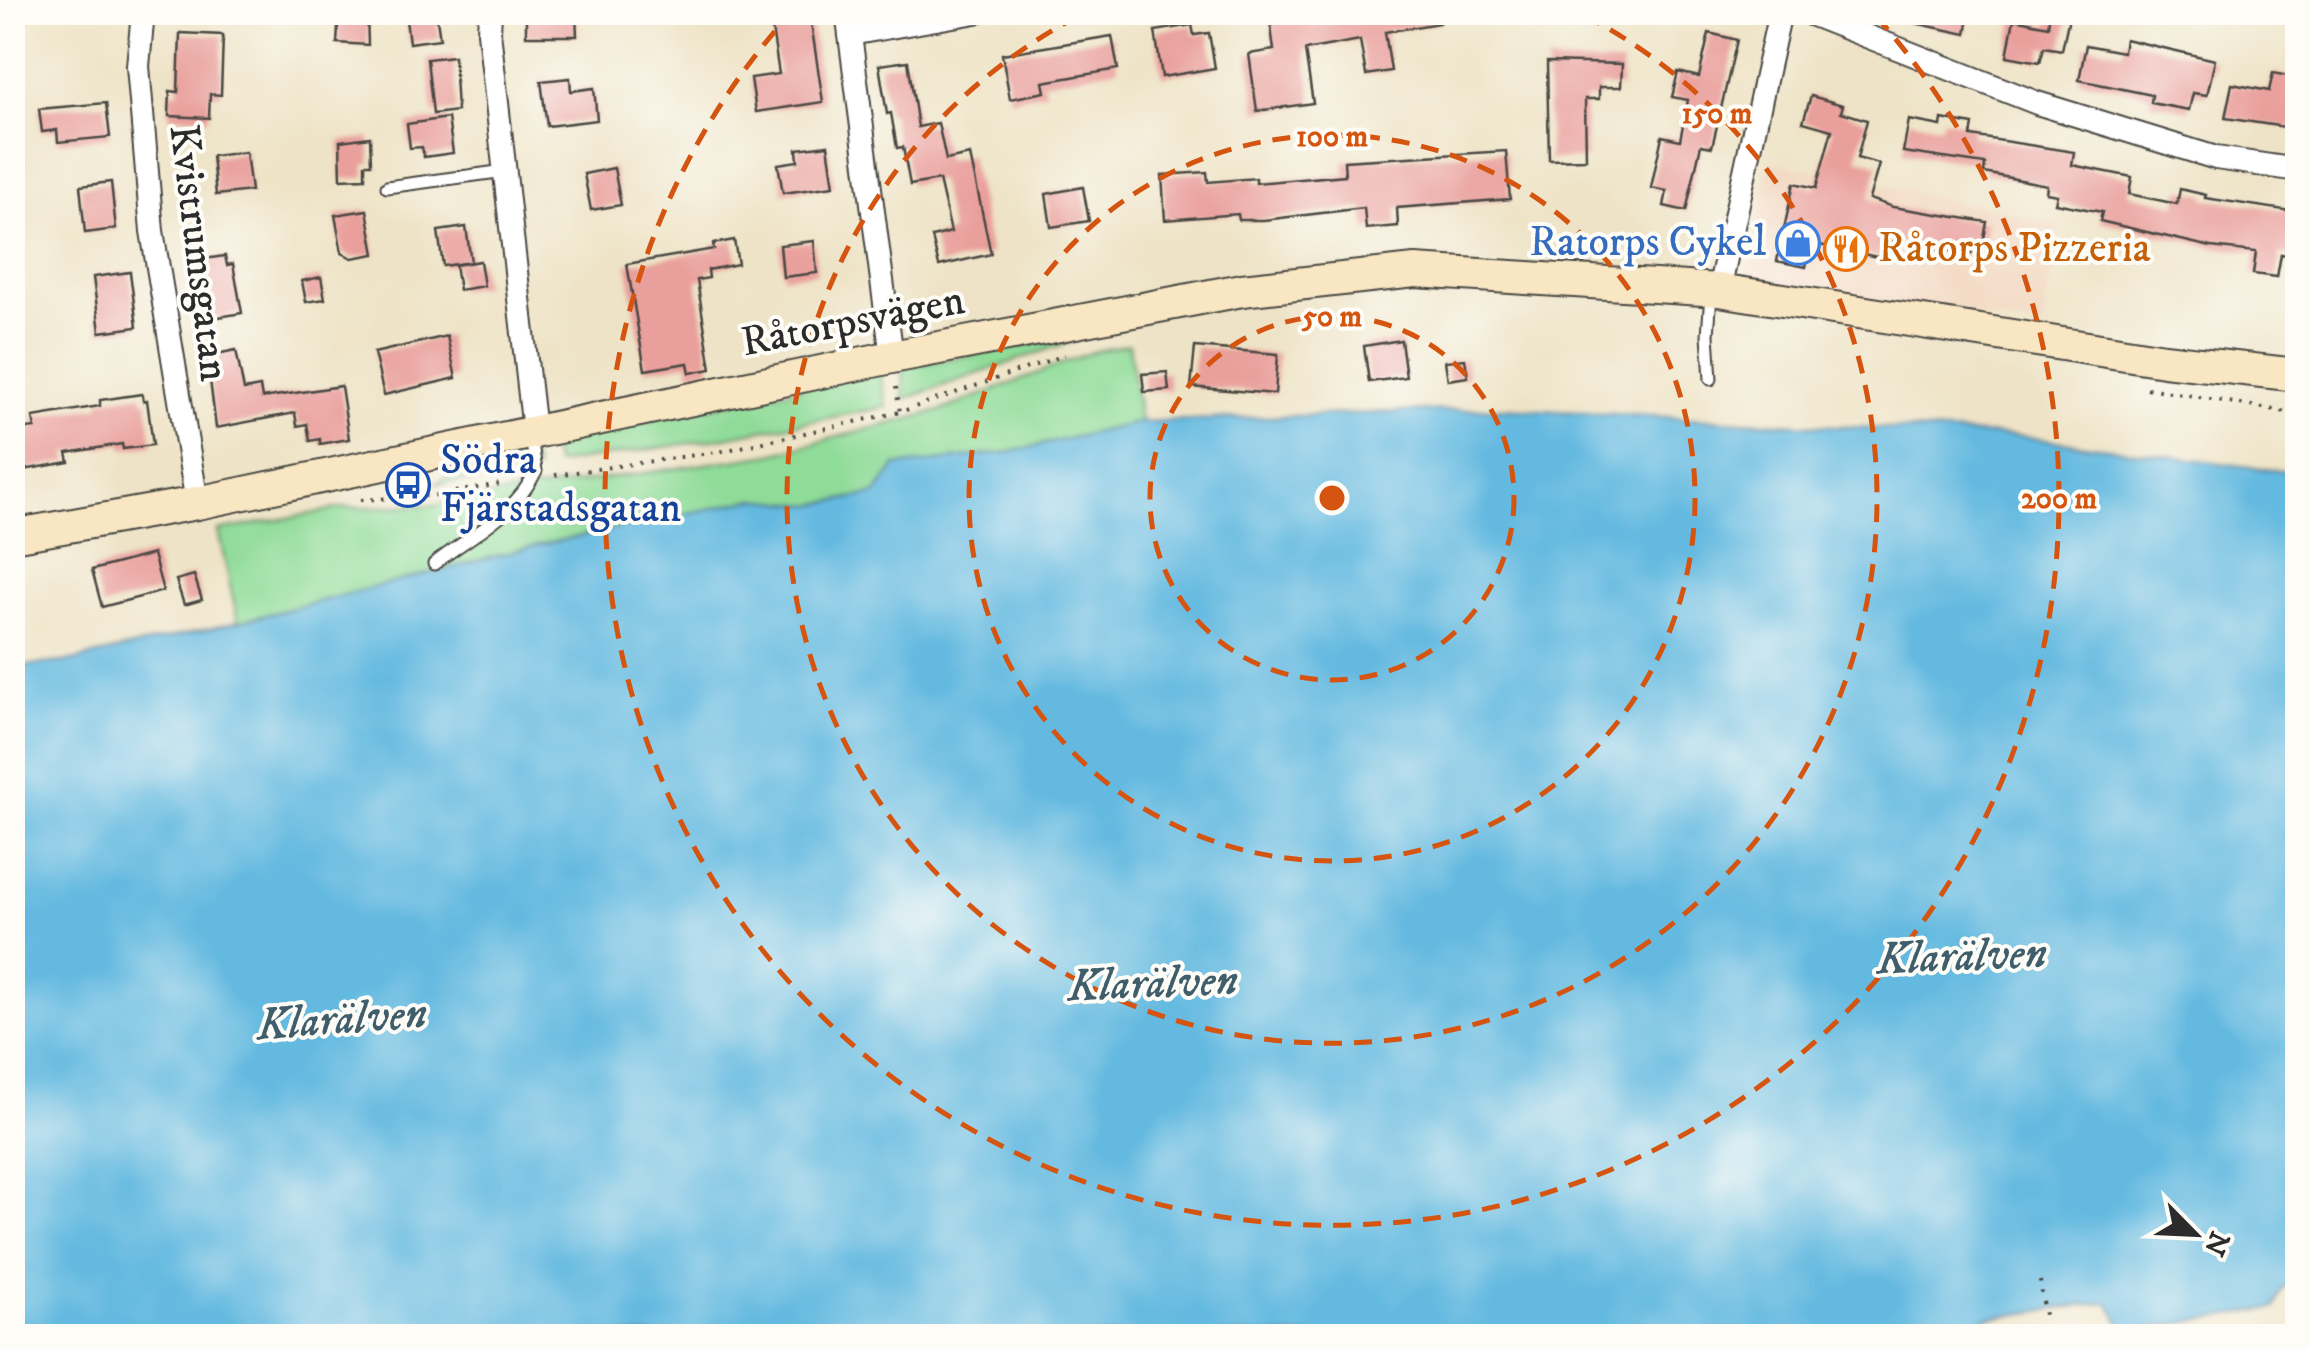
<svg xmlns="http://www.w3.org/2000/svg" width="2310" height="1349" font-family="'IM FELL DW Pica',serif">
<rect width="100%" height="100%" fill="#fdfcf7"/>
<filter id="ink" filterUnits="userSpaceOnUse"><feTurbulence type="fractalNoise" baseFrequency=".01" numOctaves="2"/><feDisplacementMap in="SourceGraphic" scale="20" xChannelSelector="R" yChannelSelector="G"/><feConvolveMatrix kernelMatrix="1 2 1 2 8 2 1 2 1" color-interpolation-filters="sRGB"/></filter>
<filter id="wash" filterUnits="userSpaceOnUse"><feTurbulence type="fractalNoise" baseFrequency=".0048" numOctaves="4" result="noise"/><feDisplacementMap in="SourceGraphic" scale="40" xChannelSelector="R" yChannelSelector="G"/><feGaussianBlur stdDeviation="2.25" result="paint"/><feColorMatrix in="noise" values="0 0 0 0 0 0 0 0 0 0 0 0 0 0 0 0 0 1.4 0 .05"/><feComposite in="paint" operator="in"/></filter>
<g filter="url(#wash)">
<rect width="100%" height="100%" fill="#eee3c6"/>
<!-- built -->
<polygon fill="#f2d5bd" points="1770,161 2059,224 2042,327 1745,283"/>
<!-- green -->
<g fill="#8fdb98" stroke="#5d8362" stroke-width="2.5">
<polygon points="1099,332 904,399 903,367"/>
<polygon points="1129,344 1140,422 1010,452 897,466 875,494 811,505 754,499 544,544 238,622 218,531 342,508 434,505 771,454 943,410 1092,352"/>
<polygon points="880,371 887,407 703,441 556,464 547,441"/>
<polygon points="528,446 536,469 495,478 435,484 481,454"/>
</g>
<!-- water -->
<polygon fill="#64b9e0" stroke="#487286" stroke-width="2.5" points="1503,408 2017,436 2297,473 2298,1287 2282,1288 2275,1308 2126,1332 2108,1302 1988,1318 1967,1336 13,1336 13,667 72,661 238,622 544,544 754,499 811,505 875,494 896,466 1010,452 1140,422"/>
<g id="blocks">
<!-- building -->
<g fill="#e99f9b">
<polygon points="339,12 367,12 368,45 337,43"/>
<polygon points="405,12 436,12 440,39 409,43"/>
<polygon points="526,12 576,12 577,36 526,36"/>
<polygon points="1269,12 1439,12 1439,23 1385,32 1391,71 1366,75 1360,40 1305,50 1313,103 1257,111 1249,54 1274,50"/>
<polygon points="1906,12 1970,12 1966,34 1905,21"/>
<polygon points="2050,12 2070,12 2062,50 2044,47 2040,62 2007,56 2014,19 2048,26"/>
<polygon points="811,23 823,102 756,112 751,78 779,74 772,29"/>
<polygon points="1192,25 1194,35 1209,33 1215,68 1162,77 1155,31"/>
<polygon points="180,33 223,35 221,95 210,94 209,118 169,116 170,91 178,92"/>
<polygon points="1709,33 1737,40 1712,147 1701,145 1686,211 1664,206 1667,191 1651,188 1662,136 1680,140 1688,100 1672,97 1678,72 1699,77"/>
<polygon points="1112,36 1118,69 1043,82 1045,92 1010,99 1002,54"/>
<polygon points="2125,39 2215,60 2207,95 2193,93 2189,110 2151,103 2152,95 2079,80 2086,45 2123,52"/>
<polygon points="454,56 457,111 433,114 427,59"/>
<polygon points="908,61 918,127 938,123 946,160 970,155 991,254 939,266 932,237 951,232 939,180 910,185 903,147 897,148 891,113 887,114 879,65"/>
<polygon points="1547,62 1622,64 1621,87 1599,87 1599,99 1585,99 1586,159 1549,160"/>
<polygon points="2273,73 2298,78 2298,129 2225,118 2232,84 2269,91"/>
<polygon points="570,78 571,91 594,88 597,120 547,126 541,81"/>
<polygon points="1811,96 1843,105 1841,112 1867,120 1857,158 1879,164 1869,199 1893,207 1987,222 1983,244 1973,242 1971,254 1886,240 1882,258 1810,243 1806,267 1777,261 1794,183 1816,188 1832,130 1803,122"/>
<polygon points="106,103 110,137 58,142 57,130 42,132 39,109"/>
<polygon points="448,118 453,153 424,157 422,147 410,148 407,124"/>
<polygon points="1942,119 1973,125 1971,136 2074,152 2072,165 2132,177 2129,194 2177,204 2180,189 2206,195 2205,198 2298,212 2298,257 2281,254 2277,277 2253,274 2256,252 2211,247 2100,221 2102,212 2055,203 2057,195 2046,193 2047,185 1984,173 1985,164 1903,152 1909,120 1941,126"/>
<polygon points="370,137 371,164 365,164 365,178 341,179 340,141"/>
<polygon points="828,145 834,186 783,193 778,164 798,161 797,149"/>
<polygon points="1506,151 1510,199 1397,208 1398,226 1366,229 1364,208 1264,220 1239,220 1238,214 1165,220 1162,175 1207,172 1208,182 1256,178 1256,183 1345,175 1344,161"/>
<polygon points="246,152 251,191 216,195 212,156"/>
<polygon points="614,168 621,205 591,210 584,174"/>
<polygon points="111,182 116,229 85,233 80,186"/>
<polygon points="1083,187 1089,221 1051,227 1046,194"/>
<polygon points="367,210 375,254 352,258 342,253 335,215"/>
<polygon points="466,227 471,262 443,266 438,231"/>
<polygon points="734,240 738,264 708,270 709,278 697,280 711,369 690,373 688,363 645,370 627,264 714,249 713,244"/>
<polygon points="814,241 817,273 783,277 780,245"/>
<polygon points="225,256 227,265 233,264 242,313 207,319 198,270 205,269 204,259"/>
<polygon points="480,261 484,286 459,290 455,265"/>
<polygon points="130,272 137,327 100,332 93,277"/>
<polygon points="321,277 325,299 306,302 302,281"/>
<polygon points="447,336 456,378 384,395 374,353"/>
<polygon points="1401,340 1406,377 1369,382 1364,346"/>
<polygon points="1195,347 1278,354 1275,394 1191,387"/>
<polygon points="236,350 244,390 260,387 262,398 341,386 349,439 320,444 320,439 310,441 307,424 297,426 295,413 216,428 207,356"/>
<polygon points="1465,359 1468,377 1448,380 1445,361"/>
<polygon points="1167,372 1169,390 1144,392 1142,374"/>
<polygon points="142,394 143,401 147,400 153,445 123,449 122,444 67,453 69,462 12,472 12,431 35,428 33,417 100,406 100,400"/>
<polygon points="153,554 163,591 102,607 92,570"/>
<polygon points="194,575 202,600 184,605 176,580"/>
</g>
</g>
</g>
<g filter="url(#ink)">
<use href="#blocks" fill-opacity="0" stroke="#484742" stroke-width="2.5"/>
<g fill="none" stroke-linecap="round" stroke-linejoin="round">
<!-- lane casing -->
<g stroke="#484742" stroke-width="15">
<g id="lane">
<polyline points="387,187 505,171"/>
<polyline points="1711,294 1708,335 1711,379"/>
<path d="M434 564C472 534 514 516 536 471L531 436"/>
</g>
</g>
<!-- street casing -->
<g stroke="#484742" stroke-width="26">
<g id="street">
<polyline points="143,12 138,66 152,231 197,503"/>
<polyline points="490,12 489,32 534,431"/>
<polyline points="847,12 892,357"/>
<polyline points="1805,12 2037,103 2216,158 2298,170"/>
<polyline points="850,34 976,12"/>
<polyline points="1719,290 1780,12"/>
</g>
</g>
<!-- secondary casing -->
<g stroke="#484742" stroke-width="36">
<polyline id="secondary" points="12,536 197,503 892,357 1242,290 1415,271 1719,290 2164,360 2298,375"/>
</g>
<!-- path -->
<g stroke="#484742" stroke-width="4" stroke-dasharray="2.5 8" stroke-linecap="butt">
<polyline points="896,387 900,412"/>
<polyline points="2147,388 2298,414"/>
<polyline points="555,475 723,451 900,412 1065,355"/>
<polyline points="361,500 438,495 506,483"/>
<polyline points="2040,1281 2046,1322"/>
<polyline points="1761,1327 1762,1336"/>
</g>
<!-- lane -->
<use href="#lane" stroke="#fff" stroke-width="11"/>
<!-- street -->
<use href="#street" stroke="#fff" stroke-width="22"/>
<!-- secondary -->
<use href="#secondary" stroke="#f9e7c3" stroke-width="32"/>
</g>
</g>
<!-- distance rings -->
<g fill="none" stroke="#d5540f" stroke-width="5" stroke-dasharray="18 12">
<circle cx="1332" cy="498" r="182"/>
<circle cx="1332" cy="498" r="363"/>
<path d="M1584 15A545 545 0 1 1 1080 15"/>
<path d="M1876 16A727 727 0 1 1 788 16"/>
</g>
<!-- icons -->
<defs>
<g id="shop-ring" transform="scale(2.25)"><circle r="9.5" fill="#fdfcf7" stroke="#3f7fe0" stroke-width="1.5"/><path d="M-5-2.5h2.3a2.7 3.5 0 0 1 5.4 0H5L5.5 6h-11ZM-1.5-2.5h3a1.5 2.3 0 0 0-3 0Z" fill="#3f7fe0"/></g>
<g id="restaurant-ring" transform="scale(2.25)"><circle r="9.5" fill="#fdfcf7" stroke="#e8710a" stroke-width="1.5"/><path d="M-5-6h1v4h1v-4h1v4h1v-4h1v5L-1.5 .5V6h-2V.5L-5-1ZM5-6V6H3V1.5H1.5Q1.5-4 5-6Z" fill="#e8710a"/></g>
<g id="bus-ring" transform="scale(2.25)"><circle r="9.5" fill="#fdfcf7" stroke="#1a4fb4" stroke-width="1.5"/><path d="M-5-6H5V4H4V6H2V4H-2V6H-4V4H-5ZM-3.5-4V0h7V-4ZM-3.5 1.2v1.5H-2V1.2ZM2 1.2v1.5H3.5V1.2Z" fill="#1a4fb4"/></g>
</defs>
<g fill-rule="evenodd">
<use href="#shop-ring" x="1798" y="243"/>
<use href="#restaurant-ring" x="1846" y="249"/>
<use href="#bus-ring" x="408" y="485"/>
</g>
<g text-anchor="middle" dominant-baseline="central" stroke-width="8" stroke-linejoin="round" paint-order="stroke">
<!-- shop labels -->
<g font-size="42" fill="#366cbe" stroke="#fdfcf7" text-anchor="end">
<text x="1766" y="243">Ratorps Cykel</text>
</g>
<!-- food labels -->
<g font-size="42" fill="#c56008" stroke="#fdfcf7" text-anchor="start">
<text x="1878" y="249">Råtorps Pizzeria</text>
</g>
<!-- street labels -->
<g font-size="42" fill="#2b2b2b" stroke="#fdfcf7">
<text transform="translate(198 253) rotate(83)">Kvistrumsgatan</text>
<text transform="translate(853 322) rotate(-11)">Råtorpsvägen</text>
</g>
<!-- transit labels -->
<g font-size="42" fill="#164399" stroke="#fdfcf7" text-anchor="start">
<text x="440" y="461">Södra<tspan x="440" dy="48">Fjärstadsgatan</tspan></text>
</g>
<!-- water labels -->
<g font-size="45" font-style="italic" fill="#3f5d6a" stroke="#fdfcf7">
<text transform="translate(1962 957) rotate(-2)">Klarälven</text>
<text transform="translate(1153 984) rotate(-2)">Klarälven</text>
<text transform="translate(342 1020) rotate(-4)">Klarälven</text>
</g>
</g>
<circle cx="1332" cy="498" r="15" fill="#d5540f" stroke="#fdfcf7" stroke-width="5"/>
<g font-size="30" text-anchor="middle" font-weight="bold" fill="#d5540f" stroke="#fdfcf7" stroke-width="8" stroke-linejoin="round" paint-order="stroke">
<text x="1717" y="123">150 m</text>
<text x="1332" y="146">100 m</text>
<text x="1332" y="326">50 m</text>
<text x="2059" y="508">200 m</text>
</g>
<!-- margin -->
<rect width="2310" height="1349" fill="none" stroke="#fdfcf7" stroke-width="50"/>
<!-- north arrow -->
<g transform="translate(2195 1234) rotate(114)" stroke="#fdfcf7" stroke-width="8" paint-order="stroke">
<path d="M0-8L18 38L0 25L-18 38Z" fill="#2b2b2b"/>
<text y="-15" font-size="28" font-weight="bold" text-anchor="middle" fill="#2b2b2b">N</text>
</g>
</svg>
